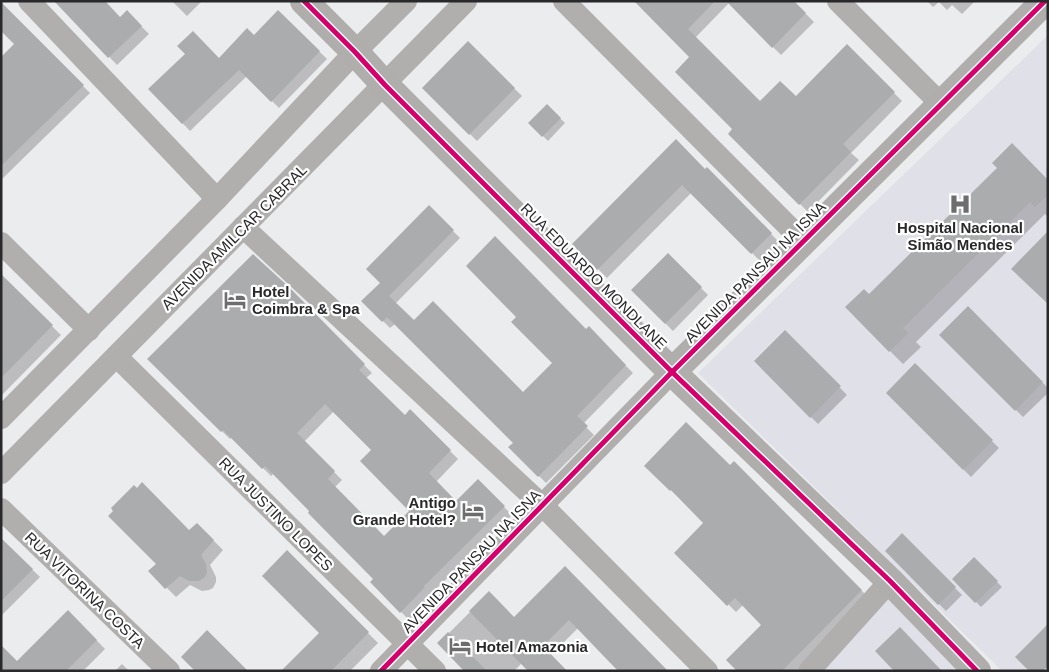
<svg xmlns="http://www.w3.org/2000/svg" width="1049" height="672" font-family="Arial,sans-serif">
<rect width="100%" height="100%" fill="#ebecee"/>
<!-- built -->
<g fill="#e0e0e8">
<polygon points="1048,35 1048,671 1002,671 698,373"/>
<polygon points="890,581 977,671 809,671"/>
</g>
<!-- shadow -->
<g fill="#0003" fill-rule="evenodd">
<polygon points="56,1 120,19 127,12 149,34 117,65"/>
<polygon points="172,1 202,1 187,16"/>
<polygon points="646,1 793,1 814,22 781,55 729,3 695,38 760,103 796,98 847,46 902,101 851,153 859,160 808,212 730,134 734,129 691,57"/>
<polygon points="927,1 975,1 962,14 952,5 947,10 939,2 933,7"/>
<polygon points="1,4 90,93 1,180 1,59 16,44"/>
<polygon points="278,11 327,59 279,108 247,76 190,131 150,89 219,59 254,37"/>
<polygon points="468,43 522,96 477,141 424,88"/>
<polygon points="547,106 565,123 548,141 530,123"/>
<polygon points="707,169 779,242 761,262 692,192 607,278 573,244"/>
<polygon points="1048,181 1048,217 1045,214 916,342 921,347 903,364 847,308 869,296"/>
<polygon points="429,207 460,238 395,304 414,322 523,394 589,328 633,373 583,424 594,435 546,483 510,447 514,443 395,324 390,328 363,301 382,283"/>
<polygon points="668,255 708,295 673,331 632,290"/>
<polygon points="1,276 61,335 1,396"/>
<path d="M289 289 372 373 366 378 405 417 410 411 458 459 436 482 456 502 478 481 512 515 431 594 432 596 409 620 372 582 375 579 274 473 271 476 232 437 230 439 148 359ZM334 411 372 450 411 511 384 537 335 487 342 480 304 442Z"/>
<polygon points="968,308 1048,388 1048,393 1023,417 941,335"/>
<polygon points="785,332 847,395 818,424 755,361"/>
<polygon points="915,365 999,448 971,477 887,393"/>
<polygon points="734,463 869,598 797,671 738,671 765,623 743,605 736,612 676,553 705,523 646,466 730,466"/>
<polygon points="197,524 223,550 210,565 216,577 216,582 213,588 209,590 202,591 190,585 176,597 150,571"/>
<polygon points="902,535 962,595 946,611 886,551"/>
<polygon points="1,540 40,577 1,616"/>
<polygon points="287,552 378,643 350,671 283,671 320,633"/>
<polygon points="974,559 1002,587 981,607 954,579"/>
<polygon points="565,568 578,628 551,655 567,671 530,671 522,663 514,671 466,671 439,643 489,593 514,618"/>
<polygon points="68,611 105,649 83,671 1,671 17,662"/>
<polygon points="122,664 129,671 115,671"/>
</g>
<!-- building -->
<g fill="#abacae" fill-rule="evenodd">
<polygon points="54,1 105,1 120,17 127,10 142,26 108,58"/>
<polygon points="634,1 715,1 688,29 760,101 780,81 796,96 847,44 895,92 843,144 851,152 799,205 728,134 732,129 675,72 689,57"/>
<polygon points="726,1 794,1 806,13 772,48"/>
<polygon points="1,2 84,85 1,166 1,57 14,44 1,31"/>
<polygon points="278,10 320,51 271,102 239,70 182,124 148,89 185,54 177,46 193,31 219,58 247,28 254,35"/>
<polygon points="468,41 515,88 469,135 422,88"/>
<polygon points="547,104 561,118 542,137 528,123"/>
<polygon points="676,139 705,169 707,167 772,233 751,254 682,185 597,270 572,244"/>
<polygon points="1012,143 1048,180 1048,195 1035,207 1030,202 903,328 908,333 889,352 845,307 864,289 869,294 997,168 992,163"/>
<polygon points="429,205 454,230 389,296 414,320 433,301 523,392 552,363 511,322 516,317 466,266 495,236 586,329 589,326 626,365 577,416 588,426 538,477 508,447 513,443 387,317 382,322 361,301 380,283 366,269"/>
<polygon points="1048,231 1048,304 1011,269"/>
<polygon points="668,253 702,287 665,324 631,290"/>
<path d="M253 254 290 288 365 364 359 370 405 415 410 409 451 450 429 473 456 501 478 479 505 506 424 586 425 587 400 613 370 582 373 579 308 513 309 511 265 466 262 469 223 430 221 432 147 359ZM325 404 371 450 360 461 409 511 384 536 328 479 335 471 297 433Z"/>
<polygon points="1,274 53,325 1,378"/>
<polygon points="968,306 1043,382 1015,411 939,335"/>
<polygon points="785,330 841,386 810,418 754,361"/>
<polygon points="915,363 993,440 963,470 886,393"/>
<polygon points="686,422 730,465 734,461 862,590 782,671 737,671 726,660 761,625 735,598 727,606 674,553 703,523 671,490 670,491 644,466"/>
<polygon points="142,482 189,530 197,523 214,540 201,555 206,564 207,572 205,577 199,581 189,581 180,576 165,589 148,571 156,564 108,516 113,511 111,508 134,485 137,488"/>
<polygon points="902,533 956,587 938,605 885,551"/>
<polygon points="1,538 33,569 1,601"/>
<polygon points="287,550 369,632 331,671 281,671 319,633 262,576"/>
<polygon points="974,557 998,581 975,603 952,579"/>
<polygon points="565,566 668,671 618,671 569,620 543,646 567,671 528,671 469,611 489,591 514,617"/>
<polygon points="68,610 97,640 66,671 1,671 1,645 17,661"/>
<polygon points="1048,624 1048,666 1043,671 1029,671 1015,657"/>
<polygon points="900,627 942,671 894,671 875,651"/>
<polygon points="207,630 248,671 195,671 181,657"/>
<polygon points="448,632 487,671 464,671 437,643"/>
</g>
<g fill="none" stroke-linecap="round" stroke-linejoin="round">
<!-- street -->
<g stroke="#b0afad" stroke-width="22">
<polyline points="29,1 217,199"/>
<polyline points="564,1 804,242"/>
<polyline points="838,1 942,105"/>
<polyline points="243,227 543,506 707,671"/>
<polyline points="1,243 89,330"/>
<polyline points="117,357 435,671"/>
<polyline points="1,418 217,199 355,52 406,1"/>
<polyline points="1,473 466,1"/>
<polyline points="1,509 169,671"/>
<polyline points="381,671 672,372"/>
<polyline points="809,671 890,581"/>
</g>
<!-- secondary -->
<g stroke="#b0aeac" stroke-width="28">
<polyline points="304,1 355,52 385,85 672,372 890,581 977,671"/>
<polyline points="672,372 1045,1"/>
</g>
<!-- cycleway casing -->
<g stroke="#fff" stroke-width="8">
<g id="cycleway">
<polyline points="304,1 355,52 385,85 672,372 890,581 977,671"/>
<polyline points="381,671 672,372 1045,1"/>
</g>
</g>
<!-- cycleway -->
<use href="#cycleway" stroke="#d6006c" stroke-width="5"/>
</g>
<!-- icons -->
<defs>
<g id="hospital-bare" transform="scale(1.725)"><path d="M-5-5h3v3.5h4V-5h3V5h-3V1.5h-4V5h-3Z" fill="#6d6d6f" stroke="#fff" stroke-width="2.5" paint-order="stroke"/></g>
<g id="hotel-bare" transform="scale(1.725)"><path d="M-6-4.5h1.5V1H6V5H4.5V3h-9V5H-6ZM-4 0a1.8 1.8 0 1 1 3.6 0ZM.5 0V-2.5h3Q6-2.5 6 0Z" fill="#6d6d6f" stroke="#fff" stroke-width="2.5" paint-order="stroke"/></g>
</defs>
<g fill-rule="evenodd">
<use href="#hospital-bare" x="960" y="204"/>
<use href="#hotel-bare" x="235" y="300"/>
<use href="#hotel-bare" x="473" y="511"/>
<use href="#hotel-bare" x="460" y="646"/>
</g>
<g text-anchor="middle" dominant-baseline="central" stroke-width="4.5" stroke-linejoin="round" paint-order="stroke">
<!-- poi labels -->
<g font-size="15" font-weight="bold" fill="#29292b" stroke="#fff" text-anchor="start">
<text x="960" y="227" text-anchor="middle">Hospital Nacional<tspan x="960" dy="17">Simão Mendes</tspan></text>
<text x="252" y="291">Hotel<tspan x="252" dy="17">Coimbra &amp; Spa</tspan></text>
<text x="456" y="502" text-anchor="end">Antigo<tspan x="456" dy="17">Grande Hotel?</tspan></text>
<text x="476" y="646">Hotel Amazonia</text>
</g>
<!-- street labels -->
<g font-size="15" fill="#29292b" stroke="#fff">
<text transform="translate(234 237) rotate(-45)">AVENIDA AMILCAR CABRAL</text>
<text transform="translate(755 272) rotate(-45)">AVENIDA PANSAU NA ISNA</text>
<text transform="translate(594 276) rotate(45)">RUA EDUARDO MONDLANE</text>
<text transform="translate(276 514) rotate(45)">RUA JUSTINO LOPES</text>
<text transform="translate(471 561) rotate(-46)">AVENIDA PANSAU NA ISNA</text>
<text transform="translate(85 590) rotate(44)">RUA VITORINA COSTA</text>
</g>
</g>
<!-- border -->
<rect width="1049" height="672" fill="none" stroke="#29292b" stroke-width="5"/>
</svg>
